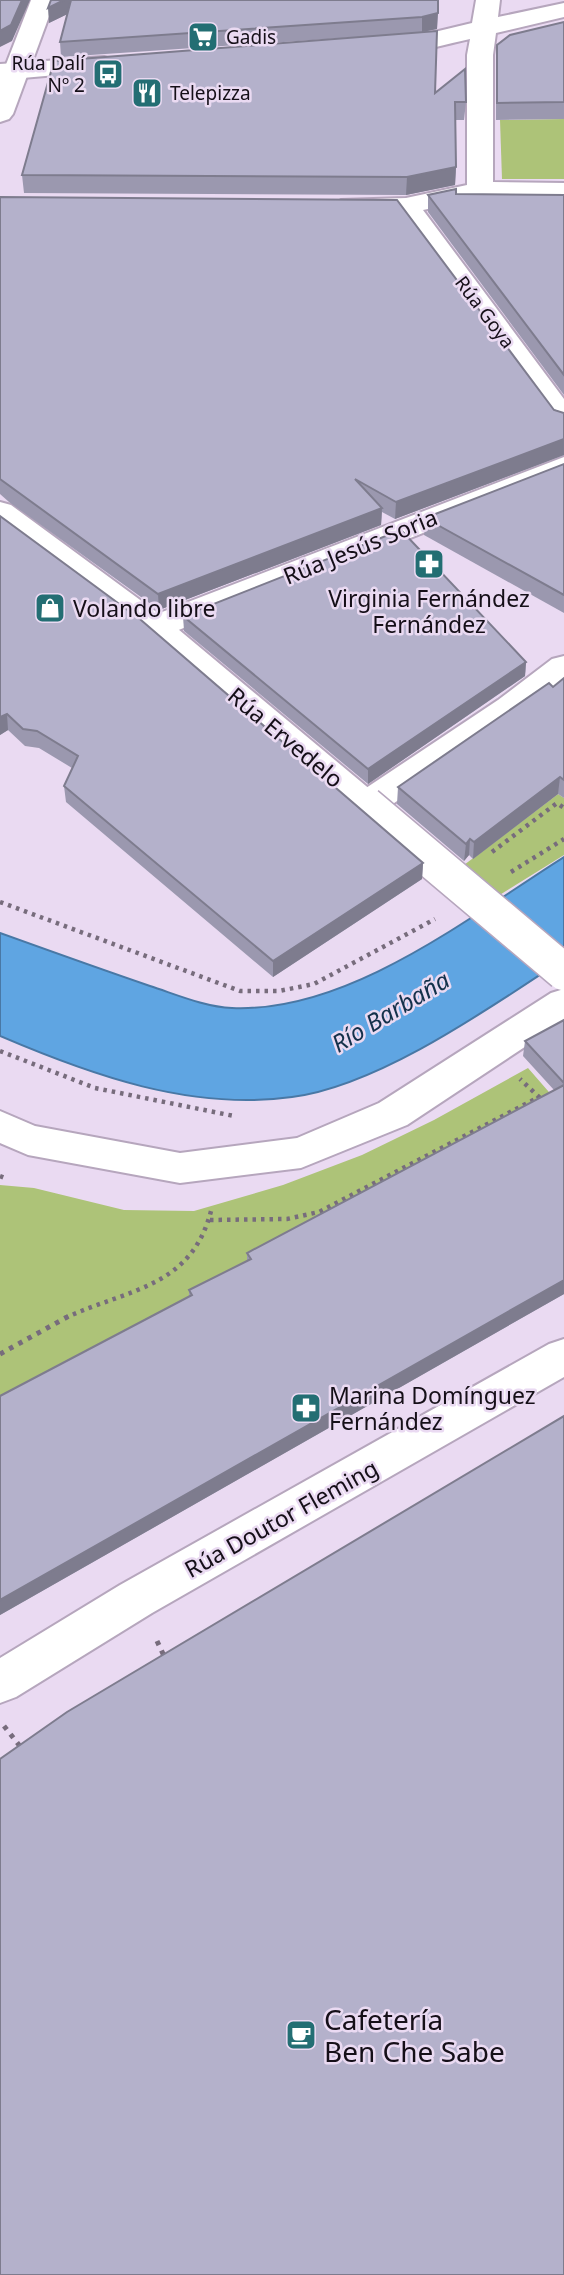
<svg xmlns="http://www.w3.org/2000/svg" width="564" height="2275" font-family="'Noto Sans',sans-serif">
<rect width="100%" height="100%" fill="#eadaf2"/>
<!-- green -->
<g fill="#adc378">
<polygon points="564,119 564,179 502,179 500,120"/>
<polygon points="558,794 564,798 564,855 498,896 460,868"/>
<polygon points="528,1068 555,1099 0,1408 0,1185 34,1188 124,1210 194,1211 283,1185 362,1155 434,1120"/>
</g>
<!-- water -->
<path fill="#5fa5e2" stroke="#4978a5" stroke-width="2" d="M564 857V959C491 1007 379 1086 292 1097 191 1111 91 1075 0 1036V933C50 951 100 969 150 986 175 994 205 1007 232 1008 349 1013 469 917 564 857Z"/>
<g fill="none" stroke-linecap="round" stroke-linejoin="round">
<!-- street casing -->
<g stroke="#b6a6bd" stroke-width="4">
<g id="street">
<path d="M476 0H500L498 17 564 3V17L496 33 493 55V182L564 183V199L480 198 423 210 564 399V428L554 425 398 214 341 212 338 206 341 200 406 198 467 185V55L470 39C441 45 405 58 375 50L371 45 375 40 422 35 472 23Z"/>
<polygon points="104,57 113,60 117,65 113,70 0,80 0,64"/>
<polygon points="564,457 564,477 166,635 155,638 144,635 139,627 144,619"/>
<polygon points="564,656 564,684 522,716 378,814 366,817 354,814 349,805 354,796 498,700 552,659"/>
<polygon points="564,989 564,1021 407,1125 301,1168 180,1183 28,1155 0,1143 0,1111 35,1126 180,1153 297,1138 379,1103 551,993"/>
<polygon points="564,1339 564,1377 152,1613 16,1697 0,1703 0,1658 120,1585 549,1344"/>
</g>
</g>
<!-- secondary casing -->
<g stroke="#b6a6bd" stroke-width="4">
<g id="secondary">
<polygon points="31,0 55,0 13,114 9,119 0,122 0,80"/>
<polygon points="0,502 11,505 166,619 378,796 383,805 378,814 366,817 354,814 144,635 0,527"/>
</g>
</g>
<!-- path-far1 -->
<g stroke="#776c7c" stroke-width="4.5" stroke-dasharray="3.5 5" stroke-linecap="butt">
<polyline points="492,852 557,803 564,808"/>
<polyline points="511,872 564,839"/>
<polyline points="0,902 240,991 279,991 314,984 435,919"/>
<polyline points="0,1051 95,1088 234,1116"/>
<polyline points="0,1176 5,1178"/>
<polyline points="210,1220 287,1219 319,1212 539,1097 520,1079"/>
<path d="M65 1318C130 1288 193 1288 212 1207"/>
</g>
<!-- path -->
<g stroke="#776c7c" stroke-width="5" stroke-dasharray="4.5 6" stroke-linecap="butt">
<polyline points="0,1354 69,1316"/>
<polyline points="157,1641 165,1658"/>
<polyline points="4,1726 23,1750"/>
</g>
<!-- street -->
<use href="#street" fill="#fff" fill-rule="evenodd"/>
<!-- secondary -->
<use href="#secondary" fill="#fff" fill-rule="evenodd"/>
<!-- secondary-bridge casing -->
<g stroke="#b6a6bd" stroke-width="39" stroke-linecap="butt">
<polyline id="secondary-bridge" points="366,805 564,972"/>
</g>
<!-- secondary-bridge -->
<use href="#secondary-bridge" stroke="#fff" stroke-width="36"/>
</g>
<!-- wall -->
<g fill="#9b98af">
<polygon points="51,0 438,0 437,29 423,32 435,93 466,102 464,120 455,120 456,167 455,185 406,195 24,193 22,175 402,34 61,57 60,42 67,14 49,23"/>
<polygon points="564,22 564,119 496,120 496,62 497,45"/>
<polygon points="456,194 564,195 564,395 428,212 428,195"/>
<polygon points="0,197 564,413 564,455 395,519 382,512 381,525 159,610 9,502 0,494"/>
<polygon points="564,464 564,613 424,535 425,518"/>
<polygon points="0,516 423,863 422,879 273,977 66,802 64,786 72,768 39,748 25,746 8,730 0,735"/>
<polygon points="183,616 526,662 525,676 368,784 184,631"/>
<polygon points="564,678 564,798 558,794 473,859 469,855 464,861 397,804 398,787 553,687"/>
<polygon points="564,1020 564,1294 0,1615 0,1396 189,1296 189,1290 247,1261 247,1253 554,1090 523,1056 525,1041"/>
</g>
<!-- shaded-wall -->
<g fill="#7e7c8e">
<polygon points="22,0 30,0 12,41 0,47 0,31"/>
<polygon points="64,0 73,0 74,11 49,23 48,8"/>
<polygon points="438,13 437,29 422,32 422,17"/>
<polygon points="456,167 455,185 406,195 407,177"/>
<polygon points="564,439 564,455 395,519 396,502"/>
<polygon points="382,508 381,525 159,610 158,594"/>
<polygon points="526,662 525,676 368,784 368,769"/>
<polygon points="7,714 8,730 0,735 0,717"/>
<polygon points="560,777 558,794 473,859 474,842"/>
<polygon points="470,839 469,855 464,861 466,844"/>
<polygon points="423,863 422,879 273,977 273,961"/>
<polygon points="564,1280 564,1294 0,1615 0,1600"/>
</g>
<!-- building -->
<g fill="#b4b1cb" stroke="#7e7c8e" stroke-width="2">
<polygon points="0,0 22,0 11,25 0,31"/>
<polygon points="51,0 64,0 48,8"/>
<polygon points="71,0 438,0 438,13 422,17 60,42"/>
<polygon points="564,22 564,102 497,103 497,45 510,35"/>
<polygon points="437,31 435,93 465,69 466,102 455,102 456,167 407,177 22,175 54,61"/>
<polygon points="456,189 456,194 564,195 564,375 428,195"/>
<polygon points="0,197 397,200 554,410 564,413 564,439 396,502 355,479 382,508 158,594 0,479"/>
<polygon points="564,464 564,595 425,518"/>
<polygon points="0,516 141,620 423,863 273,961 64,786 78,756 37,731 23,729 7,714 0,717"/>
<polygon points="401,530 526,662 368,769 183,616"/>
<polygon points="564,678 564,780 560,777 474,842 470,839 466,844 398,787 549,683 553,687"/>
<polygon points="564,1020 564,1083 525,1041"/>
<polygon points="564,1085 564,1280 0,1600 0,1396 192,1295 189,1290 251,1259 247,1253"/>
<polygon points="564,1416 564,2275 0,2275 0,1759 67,1712"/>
</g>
<!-- icons -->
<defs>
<g id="supermarket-square" transform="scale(1.575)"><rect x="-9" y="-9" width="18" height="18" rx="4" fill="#236e73" stroke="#eadaf2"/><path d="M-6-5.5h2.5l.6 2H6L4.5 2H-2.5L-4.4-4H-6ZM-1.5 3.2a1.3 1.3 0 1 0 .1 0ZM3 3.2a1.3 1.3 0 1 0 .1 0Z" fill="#fff"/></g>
<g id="bus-square" transform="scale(1.575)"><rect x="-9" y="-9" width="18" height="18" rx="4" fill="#236e73" stroke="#eadaf2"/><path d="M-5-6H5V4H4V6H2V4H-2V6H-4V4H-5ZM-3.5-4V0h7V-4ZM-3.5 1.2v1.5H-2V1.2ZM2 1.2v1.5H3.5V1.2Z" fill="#fff"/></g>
<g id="restaurant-square" transform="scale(1.575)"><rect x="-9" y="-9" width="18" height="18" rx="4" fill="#236e73" stroke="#eadaf2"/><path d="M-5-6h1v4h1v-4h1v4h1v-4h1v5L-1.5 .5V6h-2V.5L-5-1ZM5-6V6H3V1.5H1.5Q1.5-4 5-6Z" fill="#fff"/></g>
<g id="pharmacy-square" transform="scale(1.575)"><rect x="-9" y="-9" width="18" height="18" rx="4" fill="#236e73" stroke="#eadaf2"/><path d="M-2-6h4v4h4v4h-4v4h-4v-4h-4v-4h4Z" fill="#fff"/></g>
<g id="shop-square" transform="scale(1.575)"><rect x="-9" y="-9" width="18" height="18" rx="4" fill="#236e73" stroke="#eadaf2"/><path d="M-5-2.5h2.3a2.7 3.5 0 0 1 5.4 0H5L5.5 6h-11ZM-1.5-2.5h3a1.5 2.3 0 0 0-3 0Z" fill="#fff"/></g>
<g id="cafe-square" transform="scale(1.575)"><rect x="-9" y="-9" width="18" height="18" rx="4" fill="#236e73" stroke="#eadaf2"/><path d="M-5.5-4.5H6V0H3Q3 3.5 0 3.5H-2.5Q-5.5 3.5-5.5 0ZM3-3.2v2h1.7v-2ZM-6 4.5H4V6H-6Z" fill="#fff"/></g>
</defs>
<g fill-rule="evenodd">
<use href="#supermarket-square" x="203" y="37"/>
<use href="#bus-square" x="108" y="74"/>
<use href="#restaurant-square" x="147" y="93"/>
<use href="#pharmacy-square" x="429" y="564"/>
<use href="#shop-square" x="50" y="608"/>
<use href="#pharmacy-square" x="306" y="1408"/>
<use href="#cafe-square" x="301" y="2035"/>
</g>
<g text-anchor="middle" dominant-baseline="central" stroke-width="5" stroke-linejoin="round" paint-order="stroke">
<!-- far-poi labels -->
<g font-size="19" fill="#150f18" stroke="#eadaf2" text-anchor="start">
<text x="226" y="37">Gadis</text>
<text x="85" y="63" text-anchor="end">Rúa Dalí<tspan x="85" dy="22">Nº 2</tspan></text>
<text x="170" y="93">Telepizza</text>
</g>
<!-- far-street labels -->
<g font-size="19" fill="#150f18" stroke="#eadaf2">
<text transform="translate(485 312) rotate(53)">Rúa Goya</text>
</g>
<!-- street labels -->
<g font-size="23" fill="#150f18" stroke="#eadaf2">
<text transform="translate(360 546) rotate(-22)">Rúa Jesús Soria</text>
<text transform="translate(286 737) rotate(40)">Rúa Ervedelo</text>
<text transform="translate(281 1518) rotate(-29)">Rúa Doutor Fleming</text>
</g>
<!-- poi labels -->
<g font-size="23" fill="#150f18" stroke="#eadaf2" text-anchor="start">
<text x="429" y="598" text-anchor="middle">Virginia Fernández<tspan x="429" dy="26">Fernández</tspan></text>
<text x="73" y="608">Volando libre</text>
<text x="329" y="1395">Marina Domínguez<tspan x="329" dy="26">Fernández</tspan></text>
</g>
<!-- water labels -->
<g font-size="24" font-style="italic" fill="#14314b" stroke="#eadaf2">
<text transform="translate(390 1011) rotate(-31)">Río Barbaña</text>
</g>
<!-- near-poi labels -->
<g font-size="28" fill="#150f18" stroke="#eadaf2" text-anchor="start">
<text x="324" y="2019">Cafetería<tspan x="324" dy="32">Ben Che Sabe</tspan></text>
</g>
</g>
</svg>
